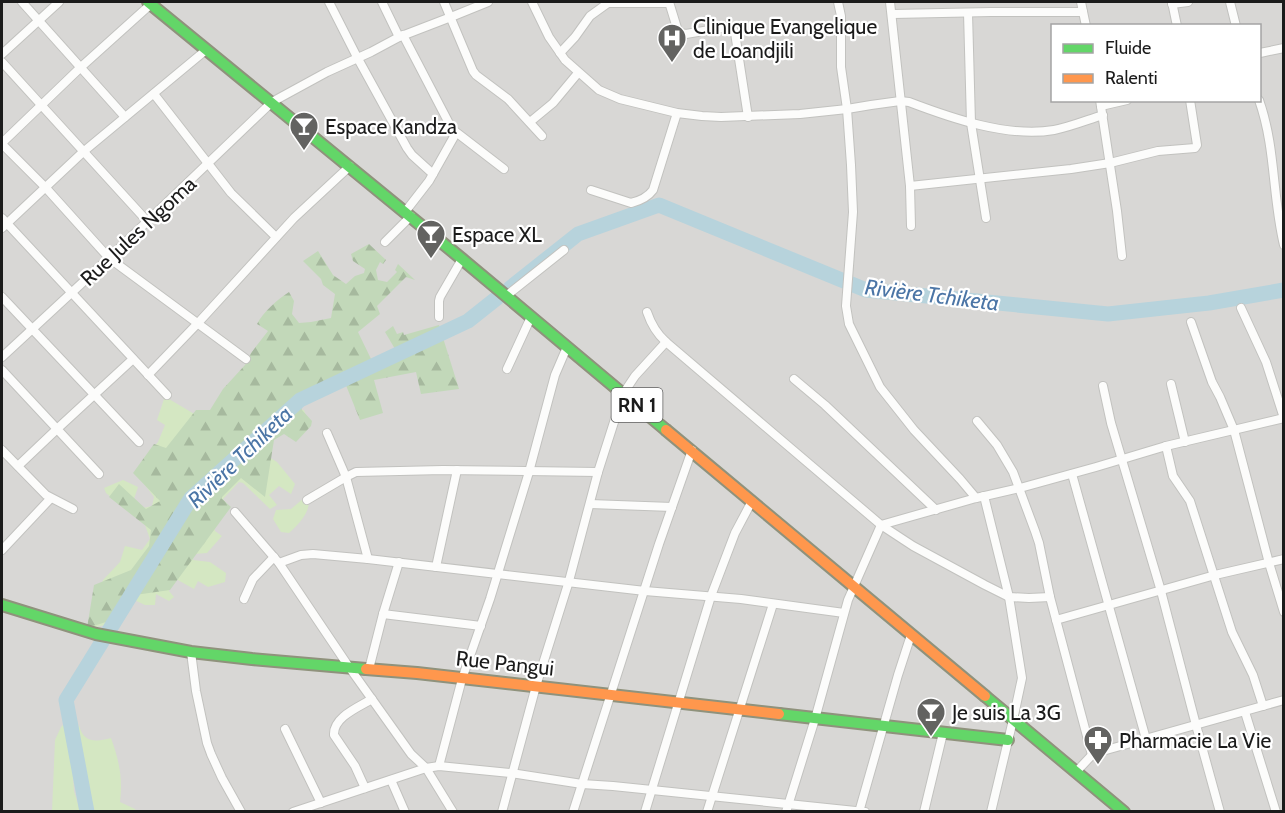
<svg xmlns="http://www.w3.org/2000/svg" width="1285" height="813" font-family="Cabin,sans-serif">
<defs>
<pattern id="forest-firs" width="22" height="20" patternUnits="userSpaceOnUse" patternTransform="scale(1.5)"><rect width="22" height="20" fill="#c2d8b9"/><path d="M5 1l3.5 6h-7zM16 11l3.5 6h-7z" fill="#a6b99e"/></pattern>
</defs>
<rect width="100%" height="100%" fill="#e9e8e3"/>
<!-- residential -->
<path fill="#d8d7d5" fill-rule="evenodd" d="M2 2H1283V811H2ZM1052 26H1260V100H1052Z"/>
<!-- grass -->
<g fill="#d4e7c2">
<polygon points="164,399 169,399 213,425 295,410 304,410 309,425 277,434 264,454 277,462 295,484 291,494 279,486 269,495 277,505 270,509 243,483 239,482 223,499 227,504 213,524 215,531 222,536 207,553 194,554 193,560 210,562 226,573 225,582 208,587 198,581 194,589 176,579 169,591 174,597 169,601 156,594 155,605 145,605 130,598 106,625 95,627 88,624 103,580 120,562 125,546 142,550 150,539 145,525 106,493 104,488 123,480 138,487 134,499 139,509 152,506 154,497 136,473 145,457 158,442 165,425 157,420"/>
<path d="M304 498 309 501C309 514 298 525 289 533L281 532 273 519 276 510 291 509Z"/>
<polygon points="65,723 71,748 74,791 80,811 52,811 55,740 61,727"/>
<path d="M79 725C83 743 96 742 111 738 119 760 123 778 120 802L135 809 136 811H95L85 788 77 733Z"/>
</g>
<!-- forest -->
<path fill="url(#forest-firs)" d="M369 244 386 260 383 264 380 262 376 270 378 280 387 282 397 272 395 270 398 264 415 280 406 277 377 306 380 314 358 332 372 361 395 349 385 332 393 326 397 334 403 332 404 335 439 325 459 389 421 394 416 372 374 380 383 413 360 420 341 373 300 397 302 410 312 421 311 426 296 442 284 434 274 440 265 497 241 478 221 498 231 507 170 590 135 595 106 622 87 628 94 585 131 570 149 546 151 530 109 497 119 484 146 509 160 501 133 473 154 444 166 448 196 410H210L223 389 245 365 251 353 268 331 257 324C263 312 278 299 289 292L294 301 292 314 299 323 311 322 331 318 335 294 323 285 321 279 303 261 318 251 333 275 346 284 355 276 364 273 365 269 353 261 351 254Z"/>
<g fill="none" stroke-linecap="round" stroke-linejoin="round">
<!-- river -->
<g stroke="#b7d3dc" stroke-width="15">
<polyline points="510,288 578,234 659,205 866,290 1108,314 1209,303 1284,290"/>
<polyline points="87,812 66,700 191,498 300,400 468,321 497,298"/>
</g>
<!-- street casing -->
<g stroke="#c2c2bf" stroke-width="10">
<g id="street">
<polyline points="22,2 125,117"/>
<polyline points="329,2 357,57 407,148 412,155 433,174"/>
<polyline points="382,2 399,37"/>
<polyline points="444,2 473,71 476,75 508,99 542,136"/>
<path d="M532 2 549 37 565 60 599 90 620 99 677 113 702 116 721 117 800 114 847 109 871 105 900 101 909 102C951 118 1008 138 1054 130 1070 127 1087 120 1103 115"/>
<polyline points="669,2 677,28 680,33 686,34 727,27 732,28 735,33 748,117"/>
<polyline points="838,2 841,16 841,67 847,109 851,165 853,212 846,306 849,324 880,387 914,430 960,479 976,498"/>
<polyline points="890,2 910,186 911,226"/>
<polyline points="1081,2 1086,26"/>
<polyline points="1172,2 1177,26"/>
<polyline points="1230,2 1236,26"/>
<polyline points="1172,4 1188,2"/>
<polyline points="968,13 971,123 986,218"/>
<polyline points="893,14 991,12 1083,12"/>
<polyline points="403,35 452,129 504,169"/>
<polyline points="560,53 575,37 590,16 608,3 669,3"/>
<polyline points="1260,53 1284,48"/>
<polyline points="2,54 59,2"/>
<polyline points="2,62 147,221"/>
<polyline points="154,94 231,193 276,237"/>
<polyline points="1100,100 1117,211 1122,256"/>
<path d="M1259 100C1276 148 1272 196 1284 245"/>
<polyline points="1101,106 1127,100"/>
<polyline points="530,122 553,103 578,73"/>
<polyline points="2,143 81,67 151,4"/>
<polyline points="2,144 46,188 109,258 246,359"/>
<polyline points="910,186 1071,169 1110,163 1158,151 1195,148 1197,145 1190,100"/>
<path d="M591 190 631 203C639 201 648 197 653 190L677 113"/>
<polyline points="405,212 429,181 456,133"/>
<polyline points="2,218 167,395"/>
<polyline points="2,228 83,152 206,50"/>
<polyline points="385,242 411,216"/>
<polyline points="506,296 564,250"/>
<polyline points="2,297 139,442"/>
<polyline points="1241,308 1266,362 1284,418"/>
<path d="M647 312C651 324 656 333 666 342L881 525 913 546 985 585 1009 597 1029 598 1050 597"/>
<polyline points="439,317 439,301 440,297 462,259"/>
<polyline points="1191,322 1212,382 1220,397 1234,430 1269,563 1284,612"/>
<polyline points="2,357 109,258 272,102 327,72 371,52 399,37 451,17 488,2"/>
<polyline points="507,369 531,317"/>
<polyline points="2,370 99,474"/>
<polyline points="148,375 198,323 294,218 350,166"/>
<polyline points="794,379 825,405 936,510"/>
<polyline points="1171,384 1185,442"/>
<polyline points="1103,386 1111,423 1161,591 1196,725 1220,812"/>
<polyline points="977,421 997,445 1013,472 1035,531 1039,543 1050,597 1092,755"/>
<polyline points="327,433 346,477 368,559"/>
<polyline points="1166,446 1173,476 1190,501 1232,632 1253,675 1263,706"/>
<polyline points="2,450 46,495 73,509"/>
<polyline points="18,466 57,429 133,359"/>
<polyline points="1072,474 1146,739"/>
<polyline points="984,496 1009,597 1022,678 1013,720 991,812"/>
<polyline points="307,500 346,477 356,472 443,470 598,472"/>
<polyline points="590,504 672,507"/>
<polyline points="235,512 279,563 349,667 411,754 426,768 453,812"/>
<polyline points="2,550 50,499"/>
<polyline points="279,563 301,555 313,554 368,559 645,591 741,599 844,613"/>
<polyline points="436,567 457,470"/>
<polyline points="244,599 253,579 274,557"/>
<polyline points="383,614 481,626"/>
<polyline points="1056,620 1215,575 1284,559"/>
<polyline points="191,652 196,691 207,743 211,754 222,778 241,812"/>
<polyline points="369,669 383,614 399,562"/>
<polyline points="1245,712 1276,812"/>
<polyline points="285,729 321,803"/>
<polyline points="439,766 462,679 490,599 529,472 555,375 567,347"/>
<polyline points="1076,772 1092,755 1099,752 1284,700"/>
<polyline points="391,780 405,812"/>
<path d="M365 788 355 766 334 735C333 717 359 707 372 699"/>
<polyline points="293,812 426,768 439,766 511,773 582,784 613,786 865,812"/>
<polyline points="502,812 536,686 569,581 598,472 623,394 635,376 666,342"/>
<polyline points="573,812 659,544 692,450"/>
<polyline points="645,812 711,596 735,533 752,501"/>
<polyline points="707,812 773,604"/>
<polyline points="786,812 815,719 848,600 881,525 976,498 1020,488 1096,467 1166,446 1284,418"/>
<polyline points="859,812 898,675 911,635"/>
<polyline points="924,812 943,733"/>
</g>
</g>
<!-- fast casing -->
<g stroke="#8f927c" stroke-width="14">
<g id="fast">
<polyline points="148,2 462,259 666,430"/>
<polyline points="2,605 96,634 191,652 252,659 366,669"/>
<polyline points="985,696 1124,812"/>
<polyline points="779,714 1008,740"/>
</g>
</g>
<!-- slow casing -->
<g stroke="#8f927c" stroke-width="14">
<g id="slow">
<polyline points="666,430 985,696"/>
<polyline points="366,669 417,673 779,714"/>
</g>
</g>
<!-- street -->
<use href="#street" stroke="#fcfcfb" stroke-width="8"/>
<!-- fast -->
<use href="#fast" stroke="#63d668" stroke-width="10"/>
<!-- slow -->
<use href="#slow" stroke="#ff974d" stroke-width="10"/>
</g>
<!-- icons -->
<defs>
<g id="hospital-pin" transform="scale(1.5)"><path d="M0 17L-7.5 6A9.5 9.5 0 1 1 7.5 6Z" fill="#636361" stroke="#fff"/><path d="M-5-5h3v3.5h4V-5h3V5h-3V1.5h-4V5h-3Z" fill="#fff"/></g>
<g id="bar-pin" transform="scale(1.5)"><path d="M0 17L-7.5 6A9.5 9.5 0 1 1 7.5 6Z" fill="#636361" stroke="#fff"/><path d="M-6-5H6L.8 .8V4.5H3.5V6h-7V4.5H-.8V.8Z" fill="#fff"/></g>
<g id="pharmacy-pin" transform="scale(1.5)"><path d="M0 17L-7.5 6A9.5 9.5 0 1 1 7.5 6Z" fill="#636361" stroke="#fff"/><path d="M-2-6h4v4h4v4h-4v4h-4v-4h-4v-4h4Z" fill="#fff"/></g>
</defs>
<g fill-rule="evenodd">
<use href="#hospital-pin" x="672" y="38"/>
<use href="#bar-pin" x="304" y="126"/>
<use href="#bar-pin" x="431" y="234"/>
<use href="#bar-pin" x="931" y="712"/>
<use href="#pharmacy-pin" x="1098" y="740"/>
</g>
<g text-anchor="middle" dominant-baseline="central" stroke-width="4.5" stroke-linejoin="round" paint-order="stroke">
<!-- shield labels -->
<rect fill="#fff" stroke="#5f5f5f" stroke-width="1.5" x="611.5" y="388" width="51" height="34" rx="4.5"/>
<g font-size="20" font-weight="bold" fill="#1b1b1b">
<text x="637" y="405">RN 1</text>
</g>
<!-- poi labels -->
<g font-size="21" fill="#1b1b1b" stroke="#fff" text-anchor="start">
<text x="693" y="26">Clinique Evangelique<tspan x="693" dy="24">de Loandjili</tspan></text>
<text x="325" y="126">Espace Kandza</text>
<text x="452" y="234">Espace XL</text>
<text x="952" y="712">Je suis La 3G</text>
<text x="1119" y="740">Pharmacie La Vie</text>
</g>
<!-- street labels -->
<g font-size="21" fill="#1b1b1b" stroke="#fff">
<text transform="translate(138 231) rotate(-43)">Rue Jules Ngoma</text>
<text transform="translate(505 663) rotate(6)">Rue Pangui</text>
</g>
<!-- water labels -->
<g font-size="22" font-style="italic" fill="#4b75a6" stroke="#fff">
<text transform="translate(932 295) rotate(7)">Rivière Tchiketa</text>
<text transform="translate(240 457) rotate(-44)">Rivière Tchiketa</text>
</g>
</g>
<!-- border -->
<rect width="1285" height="813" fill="none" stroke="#1b1b1b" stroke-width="6"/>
<!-- legend -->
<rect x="1051" y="24" width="210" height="78" fill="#ffffff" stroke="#a4a4a4" stroke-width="1.5"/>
<rect x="1063" y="44" width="30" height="9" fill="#63d668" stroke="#a4a4a4" stroke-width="1.5"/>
<text x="1105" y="54" font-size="18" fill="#1b1b1b">Fluide</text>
<rect x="1063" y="74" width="30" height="9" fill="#ff974d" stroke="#a4a4a4" stroke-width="1.5"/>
<text x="1105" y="84" font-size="18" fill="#1b1b1b">Ralenti</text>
</svg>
